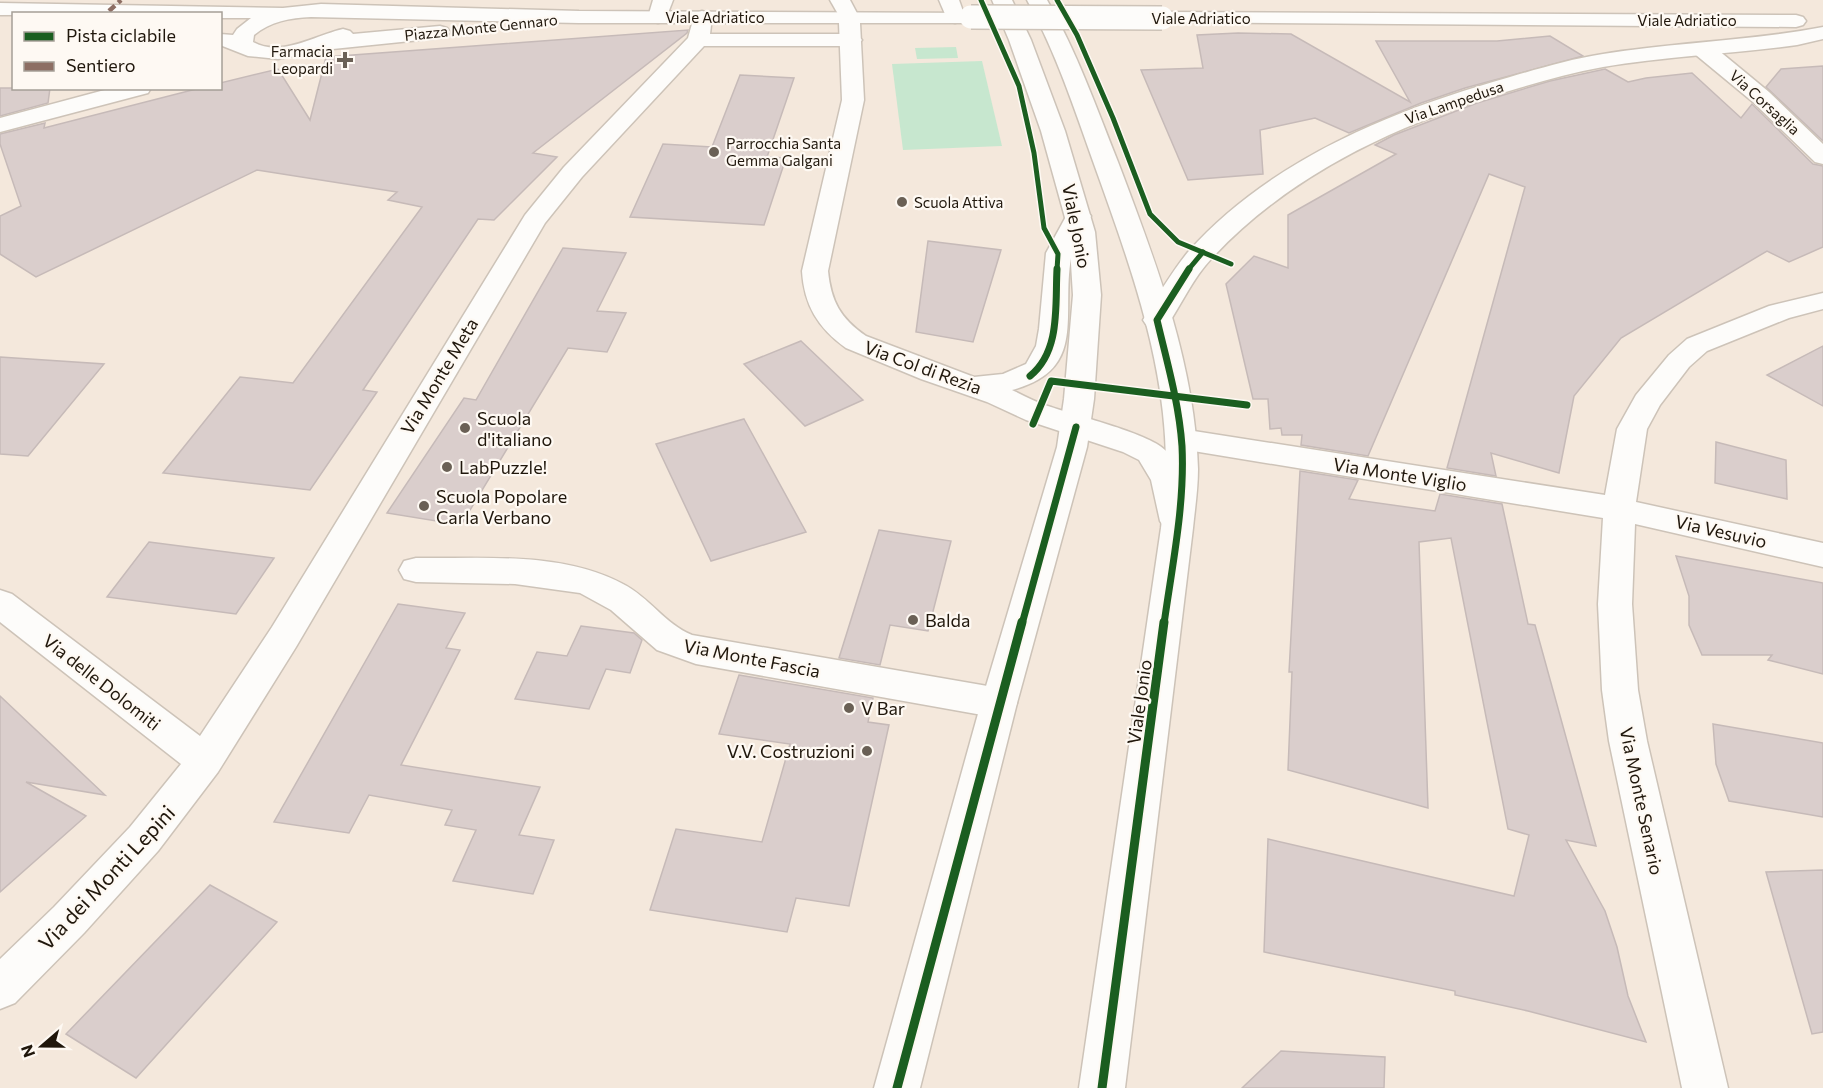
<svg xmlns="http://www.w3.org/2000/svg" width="1823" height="1088" font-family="Commissioner,sans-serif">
<rect width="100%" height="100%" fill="#f4e8dc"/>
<!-- green -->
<g fill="#c7e7cf">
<polygon points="956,47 958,58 917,59 915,48"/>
<polygon points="982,61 1002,146 903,150 892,64"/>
</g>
<!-- building -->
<g fill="#dacecc" stroke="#c6bab8" stroke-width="1.5">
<polygon points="688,30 687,33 533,153 557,157 494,220 478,219 363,390 377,392 310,490 163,473 240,377 293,383 422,207 388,200 397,192 257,170 36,277 0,254 0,216 21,206 0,144 0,134 45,123 44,128 200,88 220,88 220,83 278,69 310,120 326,57"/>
<polygon points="1238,33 1291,34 1410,102 1376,41 1497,41 1550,36 1583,56 1465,88 1421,103 1349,133 1315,118 1260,130 1263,174 1188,180 1141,70 1203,68 1197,35"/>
<polygon points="1823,66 1823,141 1766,87 1781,69"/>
<polygon points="1605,69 1628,82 1646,78 1692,73 1741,118 1752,104 1813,164 1823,166 1823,247 1789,262 1767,251 1621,338 1574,396 1559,473 1491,453 1496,476 1447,468 1525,187 1489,174 1368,456 1301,445 1302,435 1282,435 1281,428 1270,429 1268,399 1253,399 1226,284 1254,256 1288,268 1288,215 1396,154 1375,145 1394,135 1477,103 1550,81"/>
<polygon points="740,75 794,78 767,157 786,158 764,225 630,217 663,144 712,147"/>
<polygon points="0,88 50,88 48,103 0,116"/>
<polygon points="928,241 1001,250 973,342 916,332"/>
<polygon points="563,248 626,253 597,311 626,313 607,352 568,348 461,525 387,513 464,398 476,400"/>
<polygon points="801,341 863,400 805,426 744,364"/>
<polygon points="1823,346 1823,406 1767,375"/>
<polygon points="0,357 104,364 28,456 0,454"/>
<polygon points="744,419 806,532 711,561 656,444"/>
<polygon points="1716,442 1786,460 1787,499 1715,483"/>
<polygon points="1300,471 1358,480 1349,499 1435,511 1440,494 1502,504 1528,624 1535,625 1596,846 1566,840 1605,911 1617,947 1628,996 1646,1042 1528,1011 1455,995 1455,991 1264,952 1268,839 1514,896 1529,835 1508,829 1451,538 1419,542 1428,808 1288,770 1292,672 1289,672"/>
<polygon points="879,530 951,541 928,631 890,625 880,665 839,658"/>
<polygon points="149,542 274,558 236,614 107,597"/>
<polygon points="1676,556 1823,583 1823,674 1768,660 1772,655 1702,655 1689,625 1689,596"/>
<polygon points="398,604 465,613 446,648 460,650 401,765 540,787 519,835 554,840 533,894 453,881 476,830 445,825 452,810 369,795 349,833 274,822"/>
<polygon points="581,626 634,633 642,640 630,673 606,669 589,709 515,699 537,652 567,656"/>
<polygon points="739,675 873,698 868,722 889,725 849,906 796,898 787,932 650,910 676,829 762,842 790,744 719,734"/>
<polygon points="0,696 105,795 26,782 86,816 0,892"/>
<polygon points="1713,724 1823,743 1823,817 1729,801 1716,764"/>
<polygon points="1823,870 1823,1032 1812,1034 1766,872"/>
<polygon points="210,885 277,922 136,1078 66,1034"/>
<polygon points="1281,1051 1385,1057 1384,1088 1242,1088"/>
</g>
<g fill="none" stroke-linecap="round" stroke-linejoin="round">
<!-- street casing -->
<g stroke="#cdc3b8" stroke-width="3">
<g id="street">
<polygon points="653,0 673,0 665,21 658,23 651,21 648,17"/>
<polygon points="830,0 850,0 859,17 856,21 849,23 842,21"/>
<polygon points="702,11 709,13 712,17 710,34 851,34 858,36 862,40 858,44 851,46 704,46 582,177 545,223 296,647 218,772 158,851 84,933 15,1003 0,1009 0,959 54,907 130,827 181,764 0,622 0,590 12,594 200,736 272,627 525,215 564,167 688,38 695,13"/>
<polygon points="1704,44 1712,45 1769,92 1823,144 1823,164 1815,162 1753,102 1696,55 1693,50 1696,45"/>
<polygon points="1823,293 1823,309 1789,318 1707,351 1689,367 1660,405 1647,429 1636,502 1823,543 1823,567 1635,524 1632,604 1638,690 1647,741 1728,1088 1682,1088 1609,741 1602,690 1598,604 1603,518 1181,449 1170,446 1166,439 1170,432 1181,429 1605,495 1617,429 1636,395 1669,355 1687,339 1769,306"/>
<path d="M416 558C483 559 561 551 623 584 649 597 665 624 692 635L999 688 1012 693 1017 703 1012 713 999 718 696 664 657 650 611 610 580 593 515 584 416 582 404 579 399 570 404 561Z"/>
</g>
</g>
<!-- secondary casing -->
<g stroke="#cdc3b8" stroke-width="3">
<g id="secondary">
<path d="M0 3 283 8 321 4 579 11 978 13 981 17 978 21 971 23H860L864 100 828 271C831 301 840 318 866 336L974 377 1003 374 1026 364 1036 346 1039 329 1046 253 1069 211 1078 208 1087 211 1091 216C1084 229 1074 243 1071 258 1061 316 1088 370 1012 390 1025 396 1037 403 1051 407 1076 416 1153 434 1167 452 1183 472 1187 497 1192 521L1187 529 1176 532 1165 529 1160 521 1151 480 1139 460 1123 452 1026 420 987 402 921 379 846 348C818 328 804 305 802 271L842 100 839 23H579L311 17C290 18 271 21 254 35L253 42C280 58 316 35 343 29L350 31 353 34 440 26 447 28 450 32 447 36 440 38 323 50 278 59 248 56 220 45V34L233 35 237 29 251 18H220V14L0 15Z"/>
<polygon points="1162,12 1796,15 1803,17 1806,21 1803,25 1796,27 1155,22 1152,18 1155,14"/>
<path d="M1823 27V39L1797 45C1732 54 1667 56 1603 67 1574 72 1546 80 1519 88 1405 121 1294 170 1212 258 1193 278 1182 303 1167 326L1157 328 1147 326 1143 320C1157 297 1171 273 1188 252 1271 159 1393 110 1510 77 1541 68 1571 59 1603 54 1676 42 1750 41 1823 27Z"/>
<polygon points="112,88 151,88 148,93 0,132 0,118"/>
</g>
</g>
<!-- primary casing -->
<g stroke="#cdc3b8" stroke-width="3">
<g id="primary">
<polygon points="939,0 959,0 965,17 962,21 955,23 948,21"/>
<polygon points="992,0 1012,0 1031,40 1065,131 1095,232 1101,295 1094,399 1087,447 1017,703 920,1088 874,1088 981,703 1057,447 1064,399 1073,295 1069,232 1041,131 1009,40"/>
<path d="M1027 0H1047C1077 52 1096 107 1118 162 1155 260 1195 363 1198 469 1198 489 1195 508 1193 528L1125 1088H1079L1161 528C1163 508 1166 489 1166 469 1167 364 1129 262 1094 164 1074 108 1056 52 1027 0Z"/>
</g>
</g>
<!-- street -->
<use href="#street" fill="#fdfcfa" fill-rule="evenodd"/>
<!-- secondary -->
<use href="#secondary" fill="#fdfcfa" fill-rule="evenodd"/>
<!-- primary -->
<use href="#primary" fill="#fdfcfa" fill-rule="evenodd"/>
<!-- secondary-bridge casing -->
<g stroke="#cdc3b8" stroke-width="26" stroke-linecap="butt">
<polyline id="secondary-bridge" points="971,17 1162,18"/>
</g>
<!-- secondary-bridge -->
<use href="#secondary-bridge" stroke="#fdfcfa" stroke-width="23"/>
<!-- quiet -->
<polyline stroke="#8d6e63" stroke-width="4.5" stroke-dasharray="8 4.5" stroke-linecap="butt" points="109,11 121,0"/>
<!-- cycleway-far2 casing -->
<g stroke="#fef9f3" stroke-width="8">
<g id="cycleway-far2">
<polyline points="981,0 1019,86 1034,153 1044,228 1058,254 1057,270"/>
<polyline points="1057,0 1077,35 1113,118 1150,214 1178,242 1231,264"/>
<polyline points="1188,270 1203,252"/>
</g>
</g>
<!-- cycleway-far1 casing -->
<g stroke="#fef9f3" stroke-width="10">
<g id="cycleway-far1">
<path d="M1030 376C1061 351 1055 305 1057 269"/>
<polyline points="1033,424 1051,381 1247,405"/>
<polyline points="1022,624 1076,427"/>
<path d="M1164 624C1172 566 1185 505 1182 446 1179 403 1167 362 1157 320L1189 269"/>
</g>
</g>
<!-- cycleway casing -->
<g stroke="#fef9f3" stroke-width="13">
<g id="cycleway">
<polyline points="897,1088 1022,622"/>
<polyline points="1102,1088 1164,622"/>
</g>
</g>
<!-- cycleway-far2 -->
<use href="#cycleway-far2" stroke="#1b5e20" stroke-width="5"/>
<!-- cycleway-far1 -->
<use href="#cycleway-far1" stroke="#1b5e20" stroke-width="7"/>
<!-- cycleway -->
<use href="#cycleway" stroke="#1b5e20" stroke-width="9"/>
</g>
<!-- markers -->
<g fill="#6a6055" stroke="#fef9f3" stroke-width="2">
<path d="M342 51h6v6h6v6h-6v6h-6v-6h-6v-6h6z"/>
<circle cx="714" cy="152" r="6"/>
<circle cx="902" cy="202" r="6"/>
<circle cx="465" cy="428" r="6"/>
<circle cx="447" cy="467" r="6"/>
<circle cx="424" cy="506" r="6"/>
<circle cx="913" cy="620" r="6"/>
<circle cx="849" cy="708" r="6"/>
<circle cx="867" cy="751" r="6"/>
</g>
<g text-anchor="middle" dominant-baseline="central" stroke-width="4.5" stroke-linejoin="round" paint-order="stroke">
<!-- far-street labels -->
<g font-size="15" fill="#20170c" stroke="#fef9f3">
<text x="715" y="17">Viale Adriatico</text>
<text x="1201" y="18">Viale Adriatico</text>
<text x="1687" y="20">Viale Adriatico</text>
<text transform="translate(481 27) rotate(-6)">Piazza Monte Gennaro</text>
<text transform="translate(1454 102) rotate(-19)">Via Lampedusa</text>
<text transform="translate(1765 102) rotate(42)">Via Corsaglia</text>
</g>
<!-- far-poi labels -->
<g font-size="15" fill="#20170c" stroke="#fef9f3" text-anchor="start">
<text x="333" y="51" text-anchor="end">Farmacia<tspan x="333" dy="17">Leopardi</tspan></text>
<text x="726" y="143">Parrocchia Santa<tspan x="726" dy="17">Gemma Galgani</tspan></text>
<text x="914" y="202">Scuola Attiva</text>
</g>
<!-- street labels -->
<g font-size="18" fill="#20170c" stroke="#fef9f3">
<text transform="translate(1077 226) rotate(79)">Viale Jonio</text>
<text transform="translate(923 367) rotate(20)">Via Col di Rezia</text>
<text transform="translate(439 376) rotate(-59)">Via Monte Meta</text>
<text transform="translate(1400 474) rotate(9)">Via Monte Viglio</text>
<text transform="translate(1721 531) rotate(13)">Via Vesuvio</text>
<text transform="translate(752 658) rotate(11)">Via Monte Fascia</text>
<text transform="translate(102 682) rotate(38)">Via delle Dolomiti</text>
<text transform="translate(1139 702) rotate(-82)">Viale Jonio</text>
<text transform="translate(1642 801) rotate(78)">Via Monte Senario</text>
</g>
<!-- poi labels -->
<g font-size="18" fill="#20170c" stroke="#fef9f3" text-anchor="start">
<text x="477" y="418">Scuola<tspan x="477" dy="21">d'italiano</tspan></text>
<text x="459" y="467">LabPuzzle!</text>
<text x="436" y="496">Scuola Popolare<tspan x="436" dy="21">Carla Verbano</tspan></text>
<text x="925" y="620">Balda</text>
<text x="861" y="708">V Bar</text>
<text x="855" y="751" text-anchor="end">V.V. Costruzioni</text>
</g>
<!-- near-street labels -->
<g font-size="21" fill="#20170c" stroke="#fef9f3">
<text transform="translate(106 877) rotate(-47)">Via dei Monti Lepini</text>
</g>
</g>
<!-- legend -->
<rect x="12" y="12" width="210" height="78" fill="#fef9f3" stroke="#a59f97" stroke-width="1.5"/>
<rect x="24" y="32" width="30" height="9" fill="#1b5e20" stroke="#a59f97" stroke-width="1.5"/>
<text x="66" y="42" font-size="18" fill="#20170c">Pista ciclabile</text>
<rect x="24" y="62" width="30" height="9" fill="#8d6e63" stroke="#a59f97" stroke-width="1.5"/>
<text x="66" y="72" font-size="18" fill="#20170c">Sentiero</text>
<!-- north arrow -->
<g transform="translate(42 1046) rotate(250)" stroke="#fef9f3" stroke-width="4.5" paint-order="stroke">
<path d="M0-4.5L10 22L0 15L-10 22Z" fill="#20170c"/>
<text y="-9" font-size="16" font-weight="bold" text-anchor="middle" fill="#20170c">N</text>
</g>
</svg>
